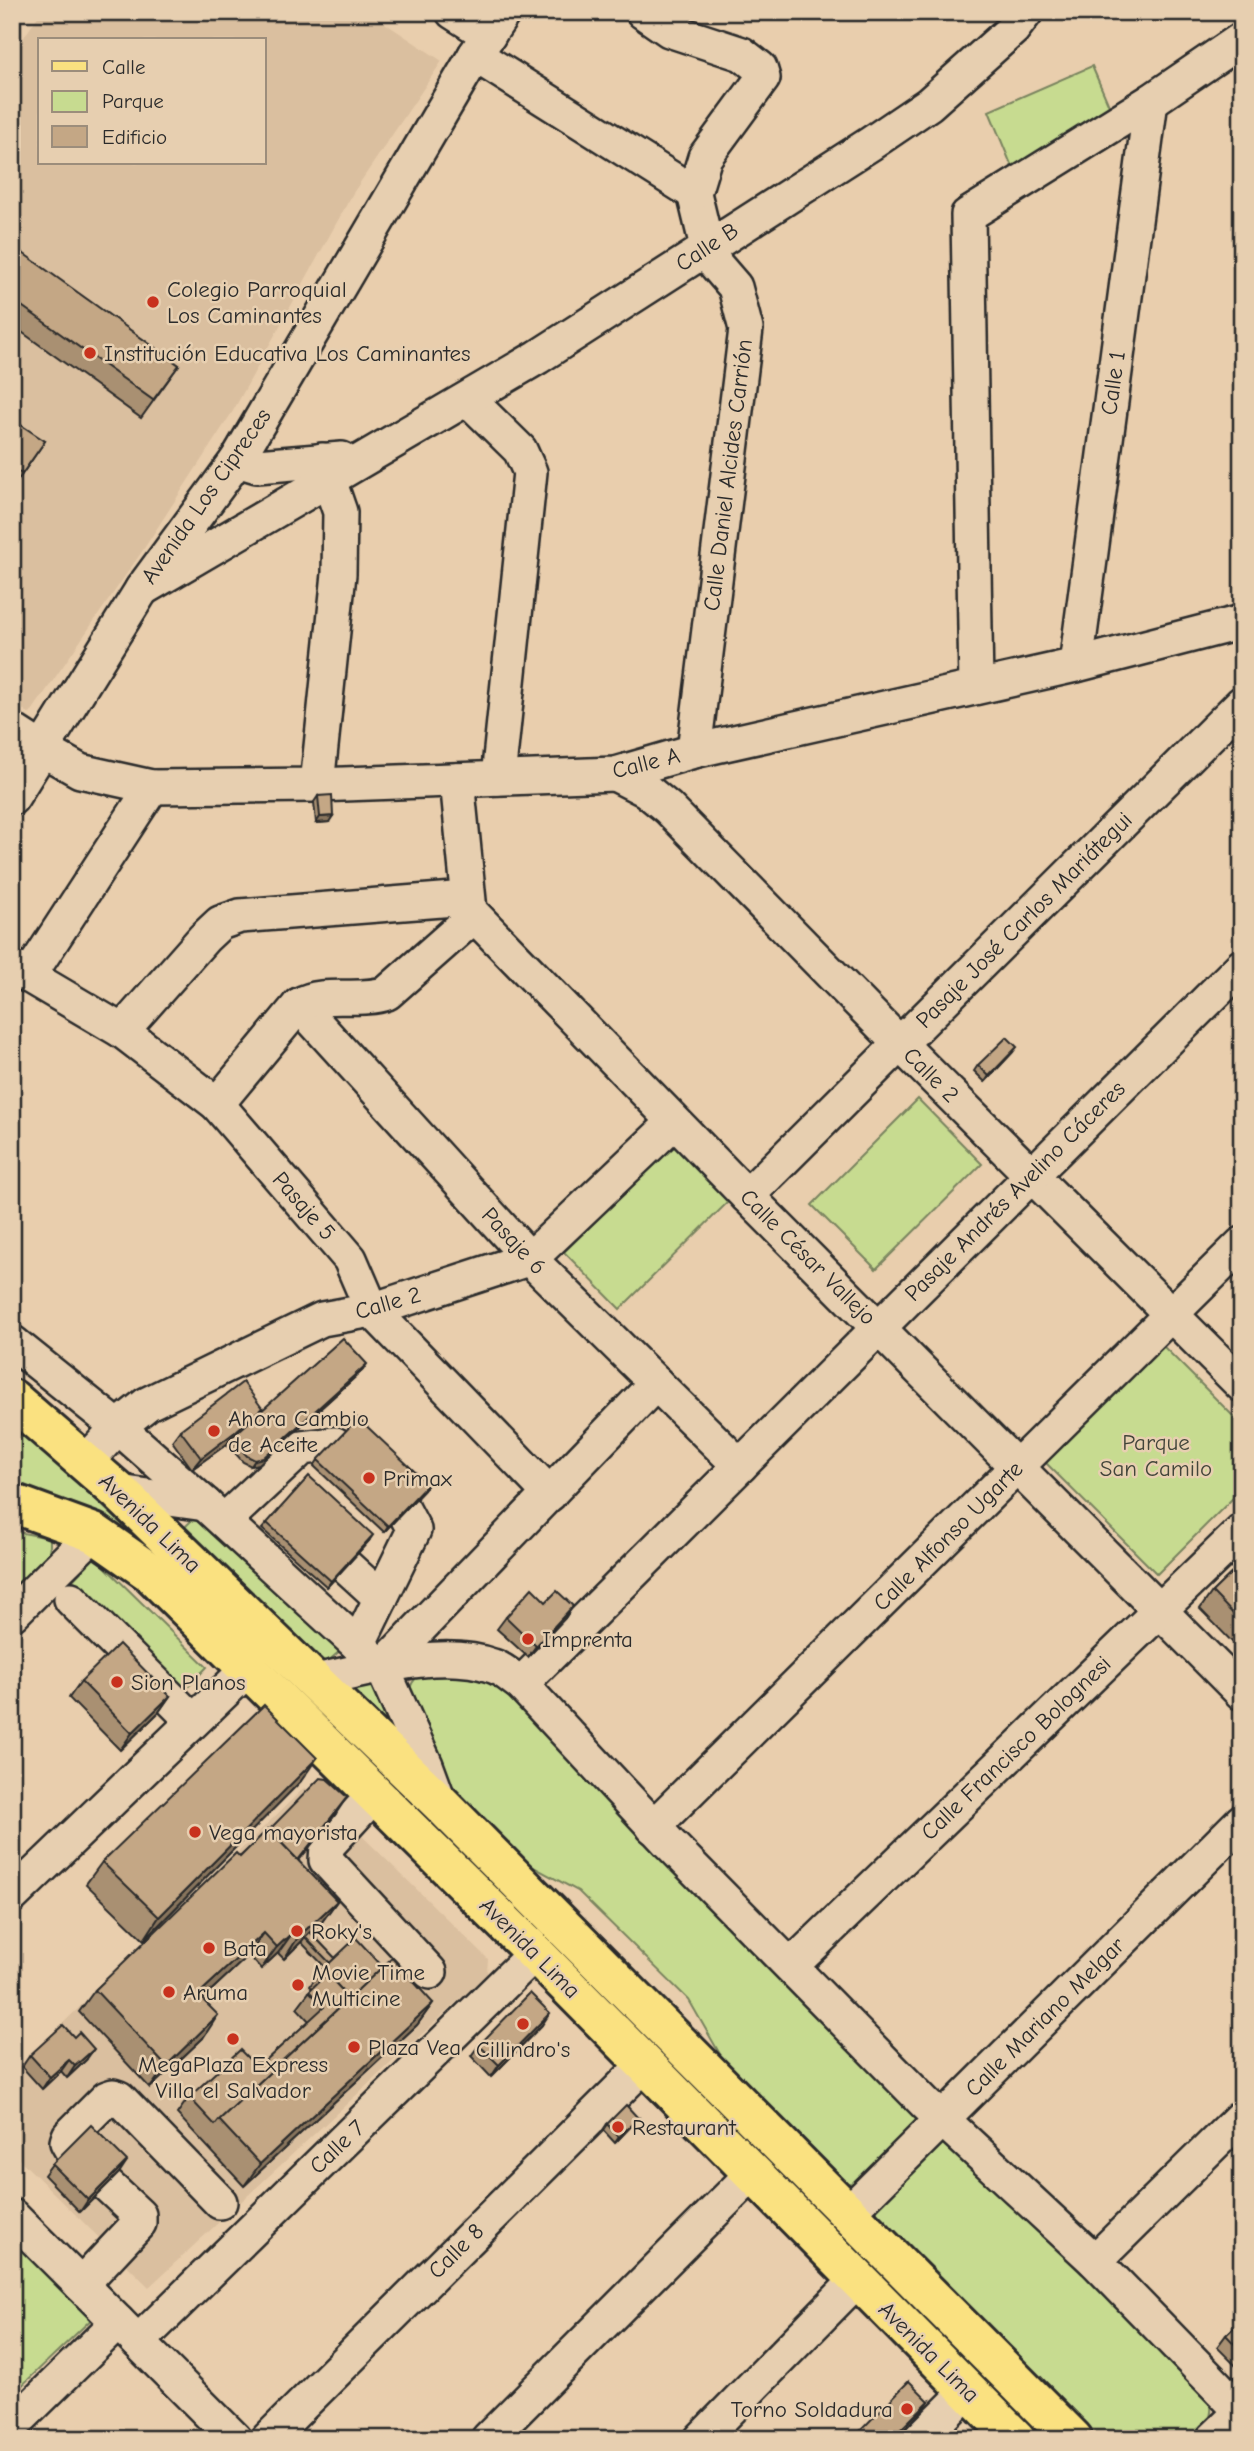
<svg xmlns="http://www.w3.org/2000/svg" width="1254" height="2451" font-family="'Comic Neue',sans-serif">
<rect width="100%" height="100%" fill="#e9cead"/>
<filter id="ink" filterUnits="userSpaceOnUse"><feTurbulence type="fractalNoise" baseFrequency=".0143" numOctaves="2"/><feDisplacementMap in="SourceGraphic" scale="14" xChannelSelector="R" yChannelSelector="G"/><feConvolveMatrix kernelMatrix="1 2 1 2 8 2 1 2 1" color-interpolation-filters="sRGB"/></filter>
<g filter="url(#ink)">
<!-- built -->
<g fill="#dabf9f" fill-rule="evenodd">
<path d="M41 12H368L442 61 353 193 233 411 143 550 30 714 12 702V55ZM40 40H264V163H40Z"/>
<polygon points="304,1788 316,1791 488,1959 487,1974 149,2287 12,2152 12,2073"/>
</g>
<!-- green -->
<g fill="#c7db90" stroke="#79835e" stroke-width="2">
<polygon points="1092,66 1116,122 1012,167 989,111"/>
<polygon points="918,1099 982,1164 876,1269 812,1205"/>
<polygon points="674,1144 729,1201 620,1309 564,1252"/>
<polygon points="1156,1339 1242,1425 1242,1489 1157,1574 1039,1456"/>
<polygon points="12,1420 172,1572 12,1487"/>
<polygon points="198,1514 341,1650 326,1663 184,1528"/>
<path d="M12 1531 50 1538C52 1568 32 1578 12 1597Z"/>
<polygon points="95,1557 207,1667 183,1692 70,1583"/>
<path d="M437 1669 505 1685 924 2120 859 2184 847 2183 721 2056 689 2000 578 1891 526 1863 455 1793 407 1700C410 1680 417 1673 437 1669Z"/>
<polygon points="368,1676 402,1740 339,1681"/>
<path d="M934 2141H954L1211 2403C1213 2420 1205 2427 1194 2439H1097L881 2223 877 2216V2208Z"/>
<polygon points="12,2221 99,2312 12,2395"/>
</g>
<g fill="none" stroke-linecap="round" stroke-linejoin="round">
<!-- minor casing -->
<g stroke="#2b2b2b" stroke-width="38">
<g id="minor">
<polyline points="453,12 489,35"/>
<polyline points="643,12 669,30 742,54 760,68 763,78 705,157 694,193 707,247 716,265 735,287 746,329 694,751"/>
<polyline points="475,55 694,193"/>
<polyline points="468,399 520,450 530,472 498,778"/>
<polyline points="237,460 257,466 342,459"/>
<polyline points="142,589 538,357 870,144 929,104 1013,29 1026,12"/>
<polyline points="1076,665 1151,101"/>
<polyline points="976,687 968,215 1151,101 1242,39"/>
<polyline points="12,730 43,750 80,771 152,787 317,785 615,774 694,751 1076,665 1242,622"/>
<polyline points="615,774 646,790 668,808 900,1044 1242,1385"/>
<polyline points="457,780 470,911 747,1196 1242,1693"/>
<polyline points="317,785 339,574 340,512 322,460"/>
<polyline points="12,798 142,589 237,460 475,55 504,12"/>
<polyline points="12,966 122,1031 217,1104 350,1259 372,1310 550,1494"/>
<polyline points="29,976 152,787"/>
<polyline points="299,1005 529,1258 740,1466"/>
<polyline points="122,1031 204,938 220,923 240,916 467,898"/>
<path d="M217 1104 299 1005C325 990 359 1003 387 993L474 916"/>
<polyline points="747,1196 1242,703"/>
<polyline points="12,1342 118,1427 205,1504 382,1667 426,1765 440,1803"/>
<polyline points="86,1462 118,1427 147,1404 322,1319 372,1310 531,1258 674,1122"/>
<polyline points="119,1492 205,1504"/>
<polyline points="224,1521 302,1448 335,1444"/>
<polyline points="346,1566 381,1598"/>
<polyline points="71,1599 193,1721"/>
<polyline points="12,1614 94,1533"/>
<polyline points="358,1645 414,1530 404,1511"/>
<polyline points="382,1667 656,1383"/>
<path d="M315 1681C367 1670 442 1647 493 1666 503 1669 512 1678 521 1684L670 1844 926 2104 1095 2261 1242 2412"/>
<polyline points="521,1684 1242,966"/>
<polyline points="375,1794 327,1846 326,1860 430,1972"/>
<polyline points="653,1827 1242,1244"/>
<polyline points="12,1896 249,1668"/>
<polyline points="791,1966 1242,1531"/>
<polyline points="71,2149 67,2142 69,2136 107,2098 113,2096 119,2098 220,2202"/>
<polyline points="849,2212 1242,1821"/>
<polyline points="12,2216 235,2439"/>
<polyline points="1095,2261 1242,2116"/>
<polyline points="81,2285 139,2223 139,2215 107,2185"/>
<polyline points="138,2342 535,1953"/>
<polyline points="12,2426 118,2322"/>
<polyline points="268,2439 645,2064"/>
<polyline points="488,2439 752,2174"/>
<polyline points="701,2439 857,2280"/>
<polyline points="920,2439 968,2391"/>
<polyline points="1213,2439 1242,2411"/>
</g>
</g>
<!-- major casing -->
<g stroke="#2b2b2b" stroke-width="44">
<g id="major">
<polyline points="12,1399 119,1492 440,1803 1073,2439"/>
<polyline points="12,1503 94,1533 151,1573 535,1953 1016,2439"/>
</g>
</g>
<!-- minor -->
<use href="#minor" stroke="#e7cfb0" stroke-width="33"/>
<!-- major -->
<use href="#major" stroke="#fae180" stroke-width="38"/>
</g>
<!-- wall -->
<g fill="#a99072" stroke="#2b2b2b" stroke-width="2">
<polygon points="12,247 179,365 141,418 12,325"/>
<polygon points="12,425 45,441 12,489"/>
<polygon points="318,796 329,822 316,823 314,802"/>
<polygon points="1013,1052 985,1082 974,1071 978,1065"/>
<polygon points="363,1370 259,1464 251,1466 243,1462 227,1444 192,1469 172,1441 180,1430 262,1408 259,1413"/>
<polygon points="318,1460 428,1484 424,1490 384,1532 314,1466"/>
<polygon points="267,1523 369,1541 327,1587 262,1529"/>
<polygon points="1242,1563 1242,1652 1200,1609 1212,1592"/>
<polygon points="546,1602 573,1606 565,1618 528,1657 497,1629 506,1617"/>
<polygon points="81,1681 170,1696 158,1713 120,1750 69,1698"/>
<polygon points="301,1781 144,1940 86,1884 102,1862"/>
<polygon points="335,1815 298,1861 337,1901 321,1923 311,1933 335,1958 383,1967 433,2003 417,2025 244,2186 177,2114 189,2097 253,2063 264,2062 309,2021 297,2008 312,1988 310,1986 318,1974 325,1967 301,1942 302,1941 284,1959 278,1953 261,1969 249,1955 204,1997 203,2038 150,2088 79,2012 95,1990 269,1830"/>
<polygon points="542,2025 491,2077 471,2056 479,2045"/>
<polygon points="30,2055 86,2060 67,2078 61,2071 42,2089 22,2067"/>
<polygon points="638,2118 634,2123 615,2143 603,2130 607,2124"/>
<polygon points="52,2164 119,2173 80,2212 44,2175"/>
<polygon points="1242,2320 1242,2371 1241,2371 1217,2347 1226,2335"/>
<polygon points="929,2401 921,2412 895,2439 855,2439 859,2432"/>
</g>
<!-- shaded-wall -->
<g fill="#89755d" stroke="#2b2b2b" stroke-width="2">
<polygon points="333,816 329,822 316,823 320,817"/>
<polygon points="1017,1047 1013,1052 985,1082 989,1076"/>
<polygon points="367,1364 363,1370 259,1464 251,1466 255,1460"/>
<polygon points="262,1408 254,1420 231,1438 227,1444 192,1469 201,1458"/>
<polygon points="428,1484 424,1490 384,1532 388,1526"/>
<polygon points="373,1535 369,1541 327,1587 331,1581"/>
<polygon points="573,1606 565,1618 528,1657 536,1646"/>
<polygon points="170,1696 158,1713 120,1750 132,1733"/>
<polygon points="317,1758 301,1781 144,1940 159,1917"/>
<polygon points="347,1797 335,1815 282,1882 294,1864"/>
<polygon points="337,1901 321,1923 306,1937 305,1937 302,1941 284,1959 299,1936"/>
<polygon points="294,1931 278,1953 261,1969 277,1947"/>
<polygon points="264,1933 249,1955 188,2012 203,1990"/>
<polygon points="433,2003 417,2025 244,2186 260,2164"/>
<polygon points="550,2013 542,2025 491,2077 499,2065"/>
<polygon points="218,2015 203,2038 150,2088 166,2066"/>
<polygon points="94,2049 86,2060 67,2078 75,2066"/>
<polygon points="69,2060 61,2071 42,2089 50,2077"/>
<polygon points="638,2118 634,2123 615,2143 619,2137"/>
<polygon points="127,2161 119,2173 80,2212 88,2200"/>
<polygon points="929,2401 921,2412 895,2439 891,2439"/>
</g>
<!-- building -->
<g fill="#c4a785" stroke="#2b2b2b" stroke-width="2">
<polygon points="13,246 179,365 153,400 12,299 12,247"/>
<polygon points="15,421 45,441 22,474 12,467 12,425"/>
<polygon points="332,795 333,816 320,817 318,796"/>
<polygon points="1007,1037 1017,1047 989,1076 978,1065"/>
<polygon points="343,1338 367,1364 263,1458 255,1460 247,1456 231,1438"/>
<polygon points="243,1382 262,1408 235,1432 201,1458 180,1430"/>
<polygon points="358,1418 428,1484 388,1526 318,1460"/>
<polygon points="309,1476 373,1535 331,1581 267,1523"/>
<polygon points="1242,1563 1242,1623 1212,1592"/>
<polygon points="532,1588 546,1602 557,1591 573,1606 536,1646 506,1617"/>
<polygon points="119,1644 170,1696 132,1733 81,1681"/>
<polygon points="264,1705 317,1758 159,1917 102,1862"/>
<polygon points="320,1778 327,1779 347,1797 298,1860 269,1830"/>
<polygon points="268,1829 337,1901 299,1936 294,1931 277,1947 264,1933 203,1990 204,2001 218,2015 166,2066 95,1990 236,1853 240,1857"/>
<polygon points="310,1932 335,1958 330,1963 305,1937"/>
<polygon points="356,1938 383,1967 349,1998 327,1974 322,1979 318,1974"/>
<polygon points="392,1958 433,2003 260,2164 219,2120"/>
<polygon points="327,1974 349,1998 219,2120 215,2125 189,2097 240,2050 253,2063 264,2062 324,2007 309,1991"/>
<polygon points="530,1993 550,2013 499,2065 479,2045"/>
<polygon points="63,2025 74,2037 79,2032 94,2049 75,2066 69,2060 50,2077 30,2055"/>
<polygon points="626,2105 638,2118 619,2137 607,2124"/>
<polygon points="91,2125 127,2161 88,2200 52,2164"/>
<polygon points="1242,2320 1242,2352 1226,2335"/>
<polygon points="909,2381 929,2401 891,2439 866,2439 859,2432"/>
</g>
</g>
<!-- markers -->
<g fill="#c8321e" stroke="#e7cfb0" stroke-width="2.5">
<circle cx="153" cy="302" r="7"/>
<circle cx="90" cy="353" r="7"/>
<circle cx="214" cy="1431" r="7"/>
<circle cx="369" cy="1478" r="7"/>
<circle cx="528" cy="1639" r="7"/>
<circle cx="117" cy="1682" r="7"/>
<circle cx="195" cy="1832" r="7"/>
<circle cx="297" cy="1931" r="7"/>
<circle cx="209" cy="1948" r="7"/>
<circle cx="298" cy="1985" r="7"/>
<circle cx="169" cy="1992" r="7"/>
<circle cx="523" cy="2024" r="7"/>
<circle cx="233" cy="2039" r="7"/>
<circle cx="354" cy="2047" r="7"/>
<circle cx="618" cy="2127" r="7"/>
<circle cx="907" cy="2409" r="7"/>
</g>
<g text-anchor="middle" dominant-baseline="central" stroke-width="5" stroke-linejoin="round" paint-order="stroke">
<!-- street labels -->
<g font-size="23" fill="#2b2b2b" stroke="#e7cfb0">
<text transform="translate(707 247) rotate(-33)">Calle B</text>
<text transform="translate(1113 383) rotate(-82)">Calle 1</text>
<text transform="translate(728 475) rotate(-83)">Calle Daniel Alcides Carrión</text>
<text transform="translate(206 496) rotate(-55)">Avenida Los Cipreces</text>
<text transform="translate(646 763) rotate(-14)">Calle A</text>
<text transform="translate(1024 920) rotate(-45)">Pasaje José Carlos Mariátegui</text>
<text transform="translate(931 1075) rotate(45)">Calle 2</text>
<text transform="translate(1015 1191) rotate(-45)">Pasaje Andrés Avelino Cáceres</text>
<text transform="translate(304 1206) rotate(49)">Pasaje 5</text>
<text transform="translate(514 1241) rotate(47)">Pasaje 6</text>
<text transform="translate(808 1257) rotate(45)">Calle César Vallejo</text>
<text transform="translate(388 1303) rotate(-16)">Calle 2</text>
<text transform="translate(150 1523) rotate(44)">Avenida Lima</text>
<text transform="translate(948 1536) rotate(-45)">Calle Alfonso Ugarte</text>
<text transform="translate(1016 1748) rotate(-44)">Calle Francisco Bolognesi</text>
<text transform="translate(530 1948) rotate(45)">Avenida Lima</text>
<text transform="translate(1045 2017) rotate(-45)">Calle Mariano Melgar</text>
<text transform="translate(337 2147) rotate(-44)">Calle 7</text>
<text transform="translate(456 2251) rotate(-45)">Calle 8</text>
<text transform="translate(929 2352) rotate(45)">Avenida Lima</text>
</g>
<!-- poi labels -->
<g font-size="23" fill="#2b2b2b" stroke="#e7cfb0" text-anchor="start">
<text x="167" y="289">Colegio Parroquial<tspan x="167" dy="26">Los Caminantes</tspan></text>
<text x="104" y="353">Institución Educativa Los Caminantes</text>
<text x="228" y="1418">Ahora Cambio<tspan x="228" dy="26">de Aceite</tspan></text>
<text x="383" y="1478">Primax</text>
<text x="542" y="1639">Imprenta</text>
<text x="131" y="1682">Sion Planos</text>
<text x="209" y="1832">Vega mayorista</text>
<text x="311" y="1931">Roky's</text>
<text x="223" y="1948">Bata</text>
<text x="312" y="1972">Movie Time<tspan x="312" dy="26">Multicine</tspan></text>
<text x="183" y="1992">Aruma</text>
<text x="368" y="2047">Plaza Vea</text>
<text x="523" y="2049" text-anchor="middle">Cillindro's</text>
<text x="233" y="2064" text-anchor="middle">MegaPlaza Express<tspan x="233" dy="26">Villa el Salvador</tspan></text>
<text x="632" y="2127">Restaurant</text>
<text x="893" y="2409" text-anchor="end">Torno Soldadura</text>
</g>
<!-- park labels -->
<g font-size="23" fill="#42453a" stroke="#e7cfb0">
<text x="1156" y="1442">Parque<tspan x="1156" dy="26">San Camilo</tspan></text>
</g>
</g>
<!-- margin -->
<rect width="1254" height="2451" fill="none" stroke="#e7cfb0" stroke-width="42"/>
<rect x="21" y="21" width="1212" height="2409" fill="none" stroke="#2b2b2b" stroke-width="2.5" filter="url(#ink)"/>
<!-- legend -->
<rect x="38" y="38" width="228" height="126" fill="#e7cfb0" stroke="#9c8d7b" stroke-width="2"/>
<rect x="52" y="61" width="35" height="10" fill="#fae180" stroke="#9c8d7b" stroke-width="2"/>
<text x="102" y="74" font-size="21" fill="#2b2b2b">Calle</text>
<rect x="52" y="91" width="35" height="21" fill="#c7db90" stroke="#9c8d7b" stroke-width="2"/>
<text x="102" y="108" font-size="21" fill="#2b2b2b">Parque</text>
<rect x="52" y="126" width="35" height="21" fill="#c4a785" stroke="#9c8d7b" stroke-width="2"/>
<text x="102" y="144" font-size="21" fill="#2b2b2b">Edificio</text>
</svg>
